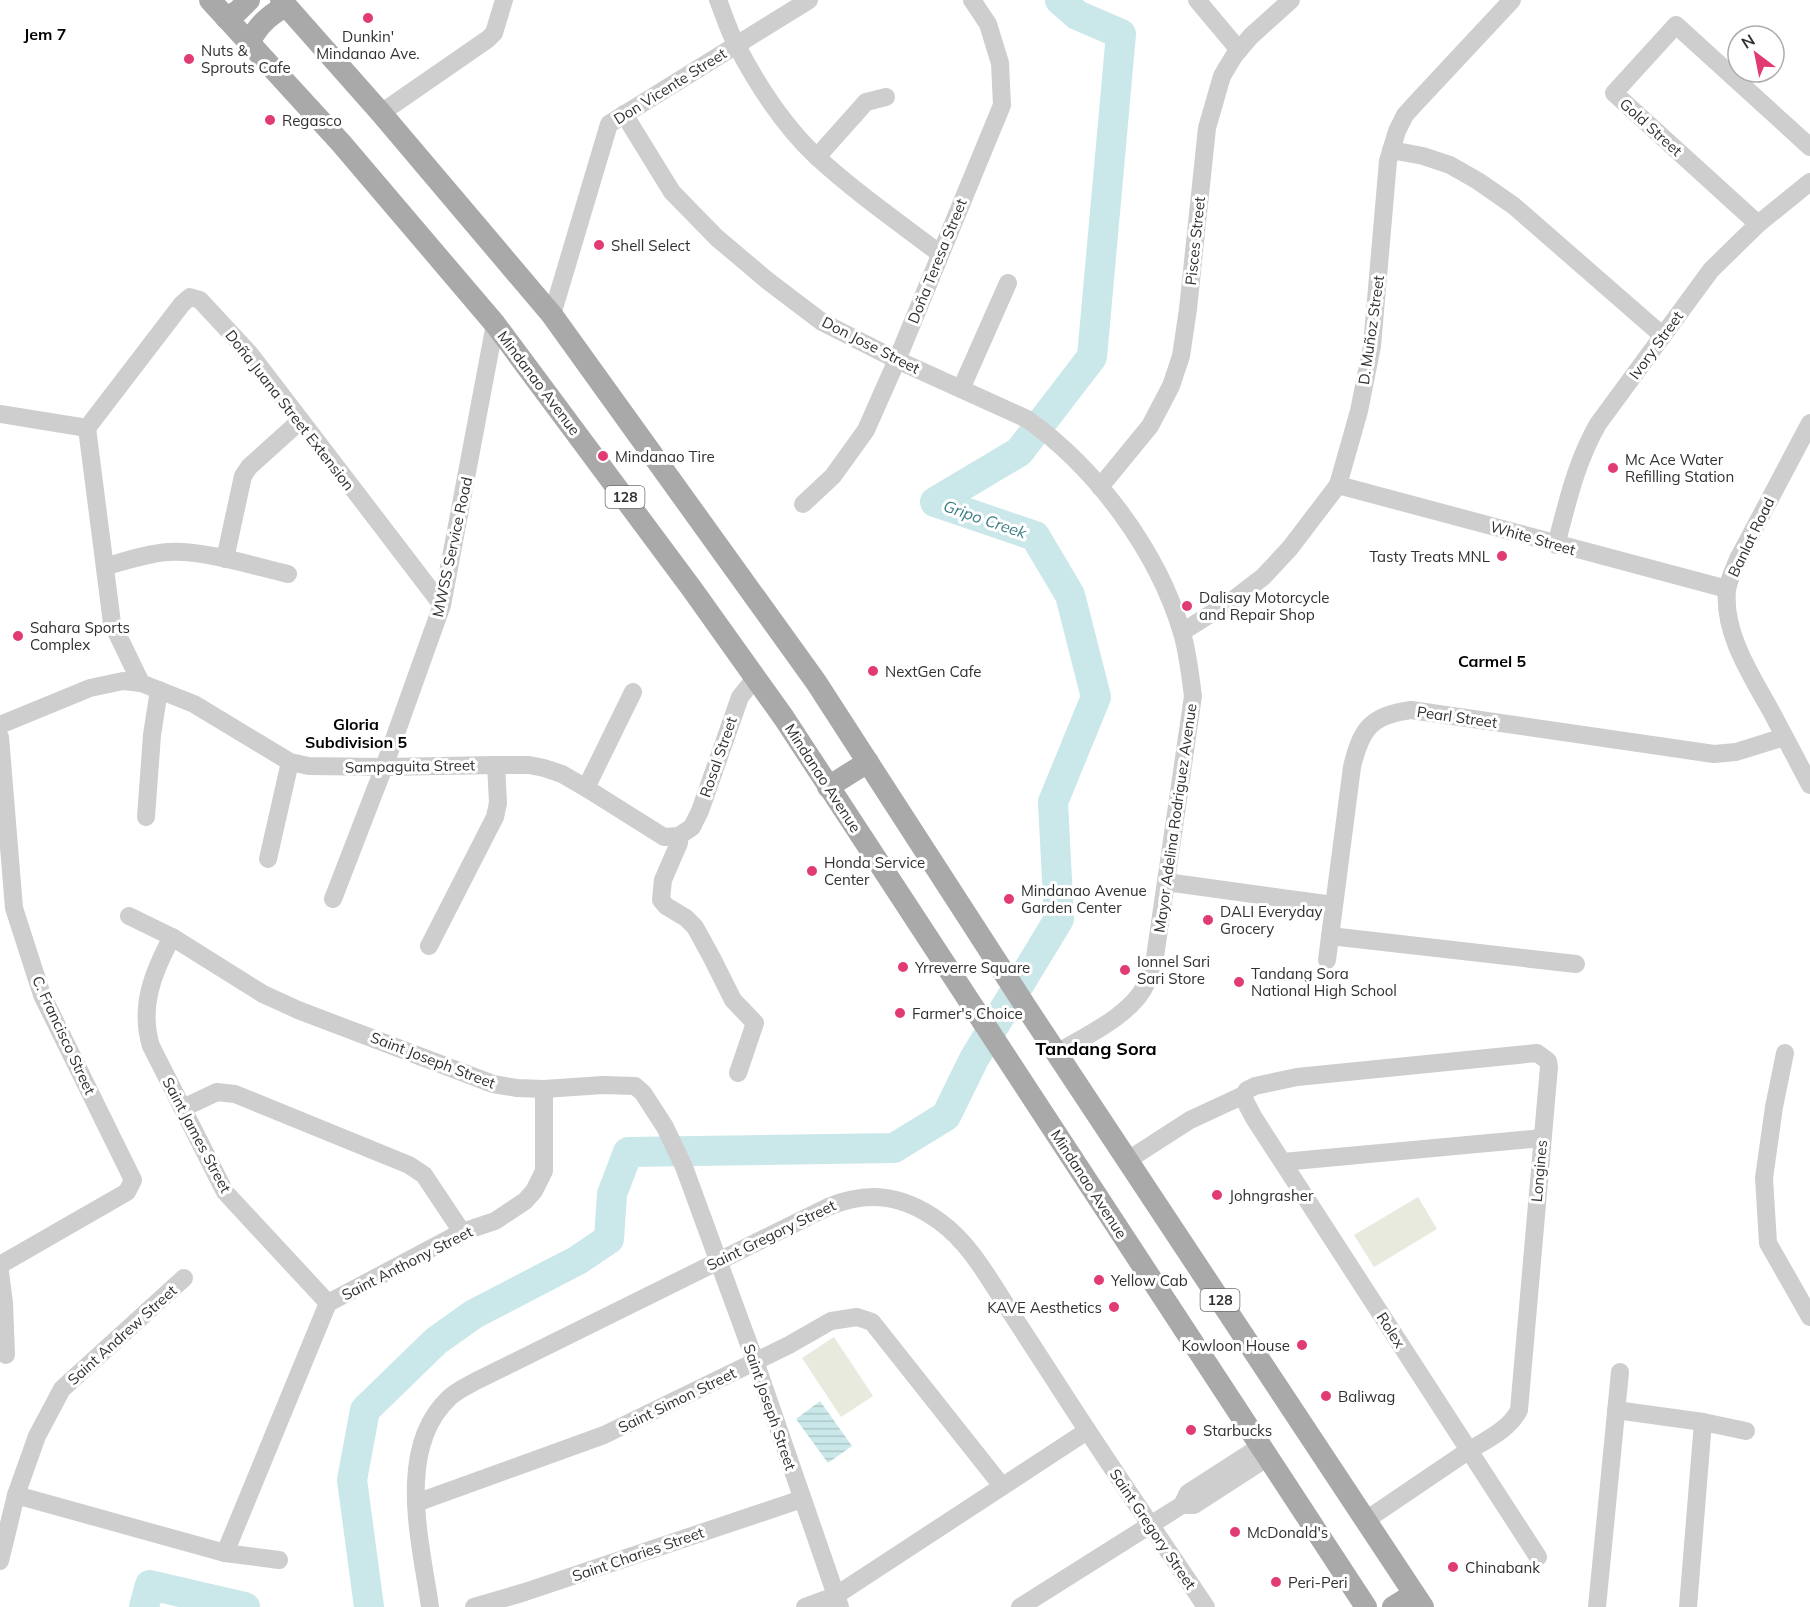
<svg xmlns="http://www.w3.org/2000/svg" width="1810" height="1607" font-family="Mulish,sans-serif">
<defs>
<pattern id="water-rules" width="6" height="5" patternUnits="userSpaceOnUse" patternTransform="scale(1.5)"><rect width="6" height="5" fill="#cae7ea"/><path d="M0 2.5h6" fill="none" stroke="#aec7c9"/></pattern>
</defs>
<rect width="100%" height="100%" fill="#fff"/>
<!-- garden -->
<g fill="#e8eadd">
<polygon points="1418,1197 1437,1229 1374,1267 1354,1235"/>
<polygon points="834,1337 873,1396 841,1417 802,1358"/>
</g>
<!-- water -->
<polygon fill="url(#water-rules)" points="820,1401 852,1446 828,1463 796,1419"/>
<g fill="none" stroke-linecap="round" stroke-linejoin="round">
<!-- river -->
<g stroke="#cae7ea" stroke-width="30">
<polyline points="144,1607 150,1585 245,1607"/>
<polyline points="369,1607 352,1480 365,1410 436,1341 474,1314 578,1260 609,1239 612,1194 628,1152 894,1148 946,1116 974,1059 1059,919 1053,802 1096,697 1070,595 1035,536 935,502 1019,452 1092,357 1121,34 1077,15 1060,0"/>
</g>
<!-- minor -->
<g stroke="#cecece" stroke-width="18">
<path d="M718 0C724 15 729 32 737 46 758 86 785 127 817 157 855 192 898 222 939 253"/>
<polyline points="1197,0 1239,50"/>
<polyline points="381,113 488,39 494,33 504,0"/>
<path d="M624 114 672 192 717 238 768 281 822 322 897 360 1027 419C1096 468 1158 551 1182 633 1188 653 1190 675 1193 696L1155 957C1152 966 1150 976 1146 984 1132 1015 1085 1036 1057 1053"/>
<polyline points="1391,150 1423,156 1450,165 1478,181 1514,206 1663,336"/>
<polyline points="817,157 866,102 886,97"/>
<polyline points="1758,224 1614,93 1676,25 1810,147"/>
<polyline points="552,315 609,124 809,0"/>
<polyline points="961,389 1008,283"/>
<polyline points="0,414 87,428"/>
<path d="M1810 423 1738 559C1734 569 1729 579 1727 590 1723 633 1751 675 1771 711 1784 736 1797 760 1810 785"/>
<polyline points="87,428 182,304 190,297 200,300 250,354 442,605"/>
<polyline points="87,428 112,623 141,683"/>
<polyline points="1338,485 1727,589"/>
<polyline points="1100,487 1150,426 1171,386 1181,356 1188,309 1207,128 1222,76 1234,56 1251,36 1291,0"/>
<polyline points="803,504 833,476 866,430 897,360 1002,105 1000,63 988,24 972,0"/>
<path d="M1556 545C1567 504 1576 462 1598 424L1711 270 1758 224 1810 182"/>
<polyline points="225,559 243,476 249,467 300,421"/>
<path d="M106 566C126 561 148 553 169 552 203 550 254 566 288 574"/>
<polyline points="1182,632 1233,600 1263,577 1290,548 1338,485 1359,411 1372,346 1388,161 1397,131 1405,115 1414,105 1512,0"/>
<polyline points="0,725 90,688 123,681 141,683 194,704 290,762 309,766 384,767 496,765 529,765 544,768 562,774 586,788 664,837 679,836"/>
<polyline points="0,737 14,908 42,995 133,1180 127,1192 0,1265"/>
<polyline points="586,788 633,692"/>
<polyline points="146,817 152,735 159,690"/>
<polyline points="679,836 679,843 663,880 661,900 666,906 686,918 695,927 712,958 733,1000 755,1023 738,1073"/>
<polyline points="679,836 692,827 700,811 740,697 756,677"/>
<polyline points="268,859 290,762"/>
<polyline points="1166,882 1333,905"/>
<polyline points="333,899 384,767 442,605 495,324"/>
<polyline points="129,916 172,937 263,994 298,1010 493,1084 517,1088 544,1089 603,1085 635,1086 643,1093 665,1127 684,1167 755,1361 840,1607"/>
<polyline points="1330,936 1576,964"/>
<path d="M172 937C153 972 139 1007 151 1046L225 1192 328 1303"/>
<polyline points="429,946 495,817 498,803 496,765"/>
<path d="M1327 960 1352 767C1361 729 1371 715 1411 710L1714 754 1736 752 1784 737"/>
<polyline points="1785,1053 1774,1107 1764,1178 1768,1243 1810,1317"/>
<polyline points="183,1108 217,1092 235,1094 409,1165 424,1175 462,1232"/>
<polyline points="1128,1160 1190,1120 1244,1095"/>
<polyline points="1283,1162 1542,1138"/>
<polyline points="0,1272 4,1303 6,1355"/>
<polyline points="1616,1410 1703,1422 1746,1431"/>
<polyline points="16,1495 225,1553 279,1560"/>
<polyline points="416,1503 604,1435 789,1345 831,1321 857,1317 872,1322 1002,1486"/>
<polyline points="1182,1505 1188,1493 1261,1446"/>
<path d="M1366 1520C1398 1498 1430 1477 1462 1455 1481 1442 1509 1431 1519 1410L1549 1067 1548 1061 1537 1053 1297 1077 1255 1086 1247 1090 1244 1095 1245 1101 1254 1118 1538 1557"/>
<polyline points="225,1553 328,1303 462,1232 495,1221 525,1201 534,1191 544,1171 544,1089"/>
<polyline points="0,1561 16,1495 37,1436 62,1389 184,1278"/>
<path d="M430 1607C421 1543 395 1449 449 1398 456 1391 467 1386 476 1381L828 1207C869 1190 903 1195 939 1221 968 1242 985 1272 1004 1302 1021 1328 1037 1353 1054 1379 1103 1456 1155 1531 1206 1607"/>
<polyline points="474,1607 525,1592 802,1499"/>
<polyline points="805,1607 835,1596 1087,1431"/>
<polyline points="1020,1607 1182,1505 1194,1505 1268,1457"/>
<polyline points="1597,1607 1620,1372"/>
<polyline points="1688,1607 1703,1422"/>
</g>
<!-- major -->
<g stroke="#a9a9a9" stroke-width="22">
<polyline points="210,0 341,143 495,324 692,589 784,718 1366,1607"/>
<polyline points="281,0 381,113 552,315 816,682 1026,1007 1423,1607"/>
<polyline points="226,18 238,11 249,0"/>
<path d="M249 43C258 25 269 15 286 6"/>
<polyline points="828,787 868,762"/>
<polyline points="1393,1607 1414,1594"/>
</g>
</g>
<!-- markers -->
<g fill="#e03b75" stroke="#fff" stroke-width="2">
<circle cx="368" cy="18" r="6"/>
<circle cx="189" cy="59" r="6"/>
<circle cx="270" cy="120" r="6"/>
<circle cx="599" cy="245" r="6"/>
<circle cx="603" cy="456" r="6"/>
<circle cx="1613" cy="468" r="6"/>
<circle cx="1502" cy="556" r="6"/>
<circle cx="1187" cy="606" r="6"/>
<circle cx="18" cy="636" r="6"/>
<circle cx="873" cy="671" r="6"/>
<circle cx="812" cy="871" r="6"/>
<circle cx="1009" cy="899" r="6"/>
<circle cx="1208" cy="920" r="6"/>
<circle cx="903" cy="967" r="6"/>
<circle cx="1125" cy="970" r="6"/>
<circle cx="1239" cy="982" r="6"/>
<circle cx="900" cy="1013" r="6"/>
<circle cx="1217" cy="1195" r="6"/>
<circle cx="1099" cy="1280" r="6"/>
<circle cx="1114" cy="1307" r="6"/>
<circle cx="1302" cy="1345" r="6"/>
<circle cx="1326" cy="1396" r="6"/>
<circle cx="1191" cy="1430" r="6"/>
<circle cx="1235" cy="1532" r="6"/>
<circle cx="1453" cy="1567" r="6"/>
<circle cx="1276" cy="1582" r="6"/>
</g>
<g text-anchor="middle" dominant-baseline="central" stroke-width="6" stroke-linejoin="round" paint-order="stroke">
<!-- shield labels -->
<g fill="#fff" stroke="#6f6f6f" stroke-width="1.5">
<rect x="605.5" y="486" width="39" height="22" rx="4.5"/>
<rect x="1200.5" y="1289" width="39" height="22" rx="4.5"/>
</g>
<g font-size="14" font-weight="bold" fill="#313131">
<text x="625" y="497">128</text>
<text x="1220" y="1300">128</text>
</g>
<!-- poi labels -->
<g font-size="15" fill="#313131" stroke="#fff" text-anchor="start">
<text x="368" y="36" text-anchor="middle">Dunkin'<tspan x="368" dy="17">Mindanao Ave.</tspan></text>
<text x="201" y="50">Nuts &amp;<tspan x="201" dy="17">Sprouts Cafe</tspan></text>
<text x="282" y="120">Regasco</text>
<text x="611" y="245">Shell Select</text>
<text x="615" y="456">Mindanao Tire</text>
<text x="1625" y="459">Mc Ace Water<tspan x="1625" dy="17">Refilling Station</tspan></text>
<text x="1490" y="556" text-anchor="end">Tasty Treats MNL</text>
<text x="1199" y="597">Dalisay Motorcycle<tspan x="1199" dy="17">and Repair Shop</tspan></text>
<text x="30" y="627">Sahara Sports<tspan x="30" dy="17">Complex</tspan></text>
<text x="885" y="671">NextGen Cafe</text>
<text x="824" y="862">Honda Service<tspan x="824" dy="17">Center</tspan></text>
<text x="1021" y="890">Mindanao Avenue<tspan x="1021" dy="17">Garden Center</tspan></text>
<text x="1220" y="911">DALI Everyday<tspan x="1220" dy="17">Grocery</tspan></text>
<text x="1137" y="961">Ionnel Sari<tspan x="1137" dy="17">Sari Store</tspan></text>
<text x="915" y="967">Yrreverre Square</text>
<text x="1251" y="973">Tandang Sora<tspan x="1251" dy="17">National High School</tspan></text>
<text x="912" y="1013">Farmer's Choice</text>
<text x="1229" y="1195">Johngrasher</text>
<text x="1111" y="1280">Yellow Cab</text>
<text x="1102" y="1307" text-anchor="end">KAVE Aesthetics</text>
<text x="1290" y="1345" text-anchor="end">Kowloon House</text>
<text x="1338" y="1396">Baliwag</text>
<text x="1203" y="1430">Starbucks</text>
<text x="1247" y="1532">McDonald's</text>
<text x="1465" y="1567">Chinabank</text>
<text x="1288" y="1582">Peri-Peri</text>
</g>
<!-- street labels -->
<g font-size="15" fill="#313131" stroke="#fff">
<text transform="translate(670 86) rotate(-32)">Don Vicente Street</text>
<text transform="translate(1651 127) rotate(42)">Gold Street</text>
<text transform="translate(1195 241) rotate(-84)">Pisces Street</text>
<text transform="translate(937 261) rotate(-68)">Doña Teresa Street</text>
<text transform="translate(1371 330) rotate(-82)">D. Muñoz Street</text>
<text transform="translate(871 345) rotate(27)">Don Jose Street</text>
<text transform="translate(1656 345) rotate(-54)">Ivory Street</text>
<text transform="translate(539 383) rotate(53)">Mindanao Avenue</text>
<text transform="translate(290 410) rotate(52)">Doña Juana Street Extension</text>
<text transform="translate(1751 537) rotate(-64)">Banlat Road</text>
<text transform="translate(1533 538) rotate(16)">White Street</text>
<text transform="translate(452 547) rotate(-78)">MWSS Service Road</text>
<text transform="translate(1457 717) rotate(8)">Pearl Street</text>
<text transform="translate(718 757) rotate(-71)">Rosal Street</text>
<text transform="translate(410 766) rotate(-1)">Sampaguita Street</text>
<text transform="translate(823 778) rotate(57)">Mindanao Avenue</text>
<text transform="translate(1175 818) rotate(-82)">Mayor Adelina Rodriguez Avenue</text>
<text transform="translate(64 1035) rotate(65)">C. Francisco Street</text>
<text transform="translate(433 1060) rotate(21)">Saint Joseph Street</text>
<text transform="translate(197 1135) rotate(62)">Saint James Street</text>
<text transform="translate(1539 1171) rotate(-85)">Longines</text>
<text transform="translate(1089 1184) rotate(57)">Mindanao Avenue</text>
<text transform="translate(771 1235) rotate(-26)">Saint Gregory Street</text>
<text transform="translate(407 1263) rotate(-27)">Saint Anthony Street</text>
<text transform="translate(1391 1330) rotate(57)">Rolex</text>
<text transform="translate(122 1335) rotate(-42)">Saint Andrew Street</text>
<text transform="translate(677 1400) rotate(-26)">Saint Simon Street</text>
<text transform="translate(770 1407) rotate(71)">Saint Joseph Street</text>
<text transform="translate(1153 1529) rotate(56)">Saint Gregory Street</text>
<text transform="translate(638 1554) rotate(-19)">Saint Charies Street</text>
</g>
<!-- neighbourhood labels -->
<g font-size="16" font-weight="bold" fill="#000" stroke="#fff">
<text x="45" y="34">Jem 7</text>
<text x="1492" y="661">Carmel 5</text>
<text x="356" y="724">Gloria<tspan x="356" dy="18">Subdivision 5</tspan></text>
</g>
<!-- water labels -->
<g font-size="16" font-style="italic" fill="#3b7d84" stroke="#fff">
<text transform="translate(985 519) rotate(19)">Gripo Creek</text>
</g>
<!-- quarter labels -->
<g font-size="18" font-weight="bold" fill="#000" stroke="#fff">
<text x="1096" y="1048">Tandang Sora</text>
</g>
</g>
<!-- north arrow -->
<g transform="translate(1756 54) rotate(328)"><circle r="28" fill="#ffffff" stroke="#adadad" stroke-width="1.5"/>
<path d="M0-4.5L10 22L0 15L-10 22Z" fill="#e03b75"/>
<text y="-9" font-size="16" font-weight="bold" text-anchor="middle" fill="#313131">N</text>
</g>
</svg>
